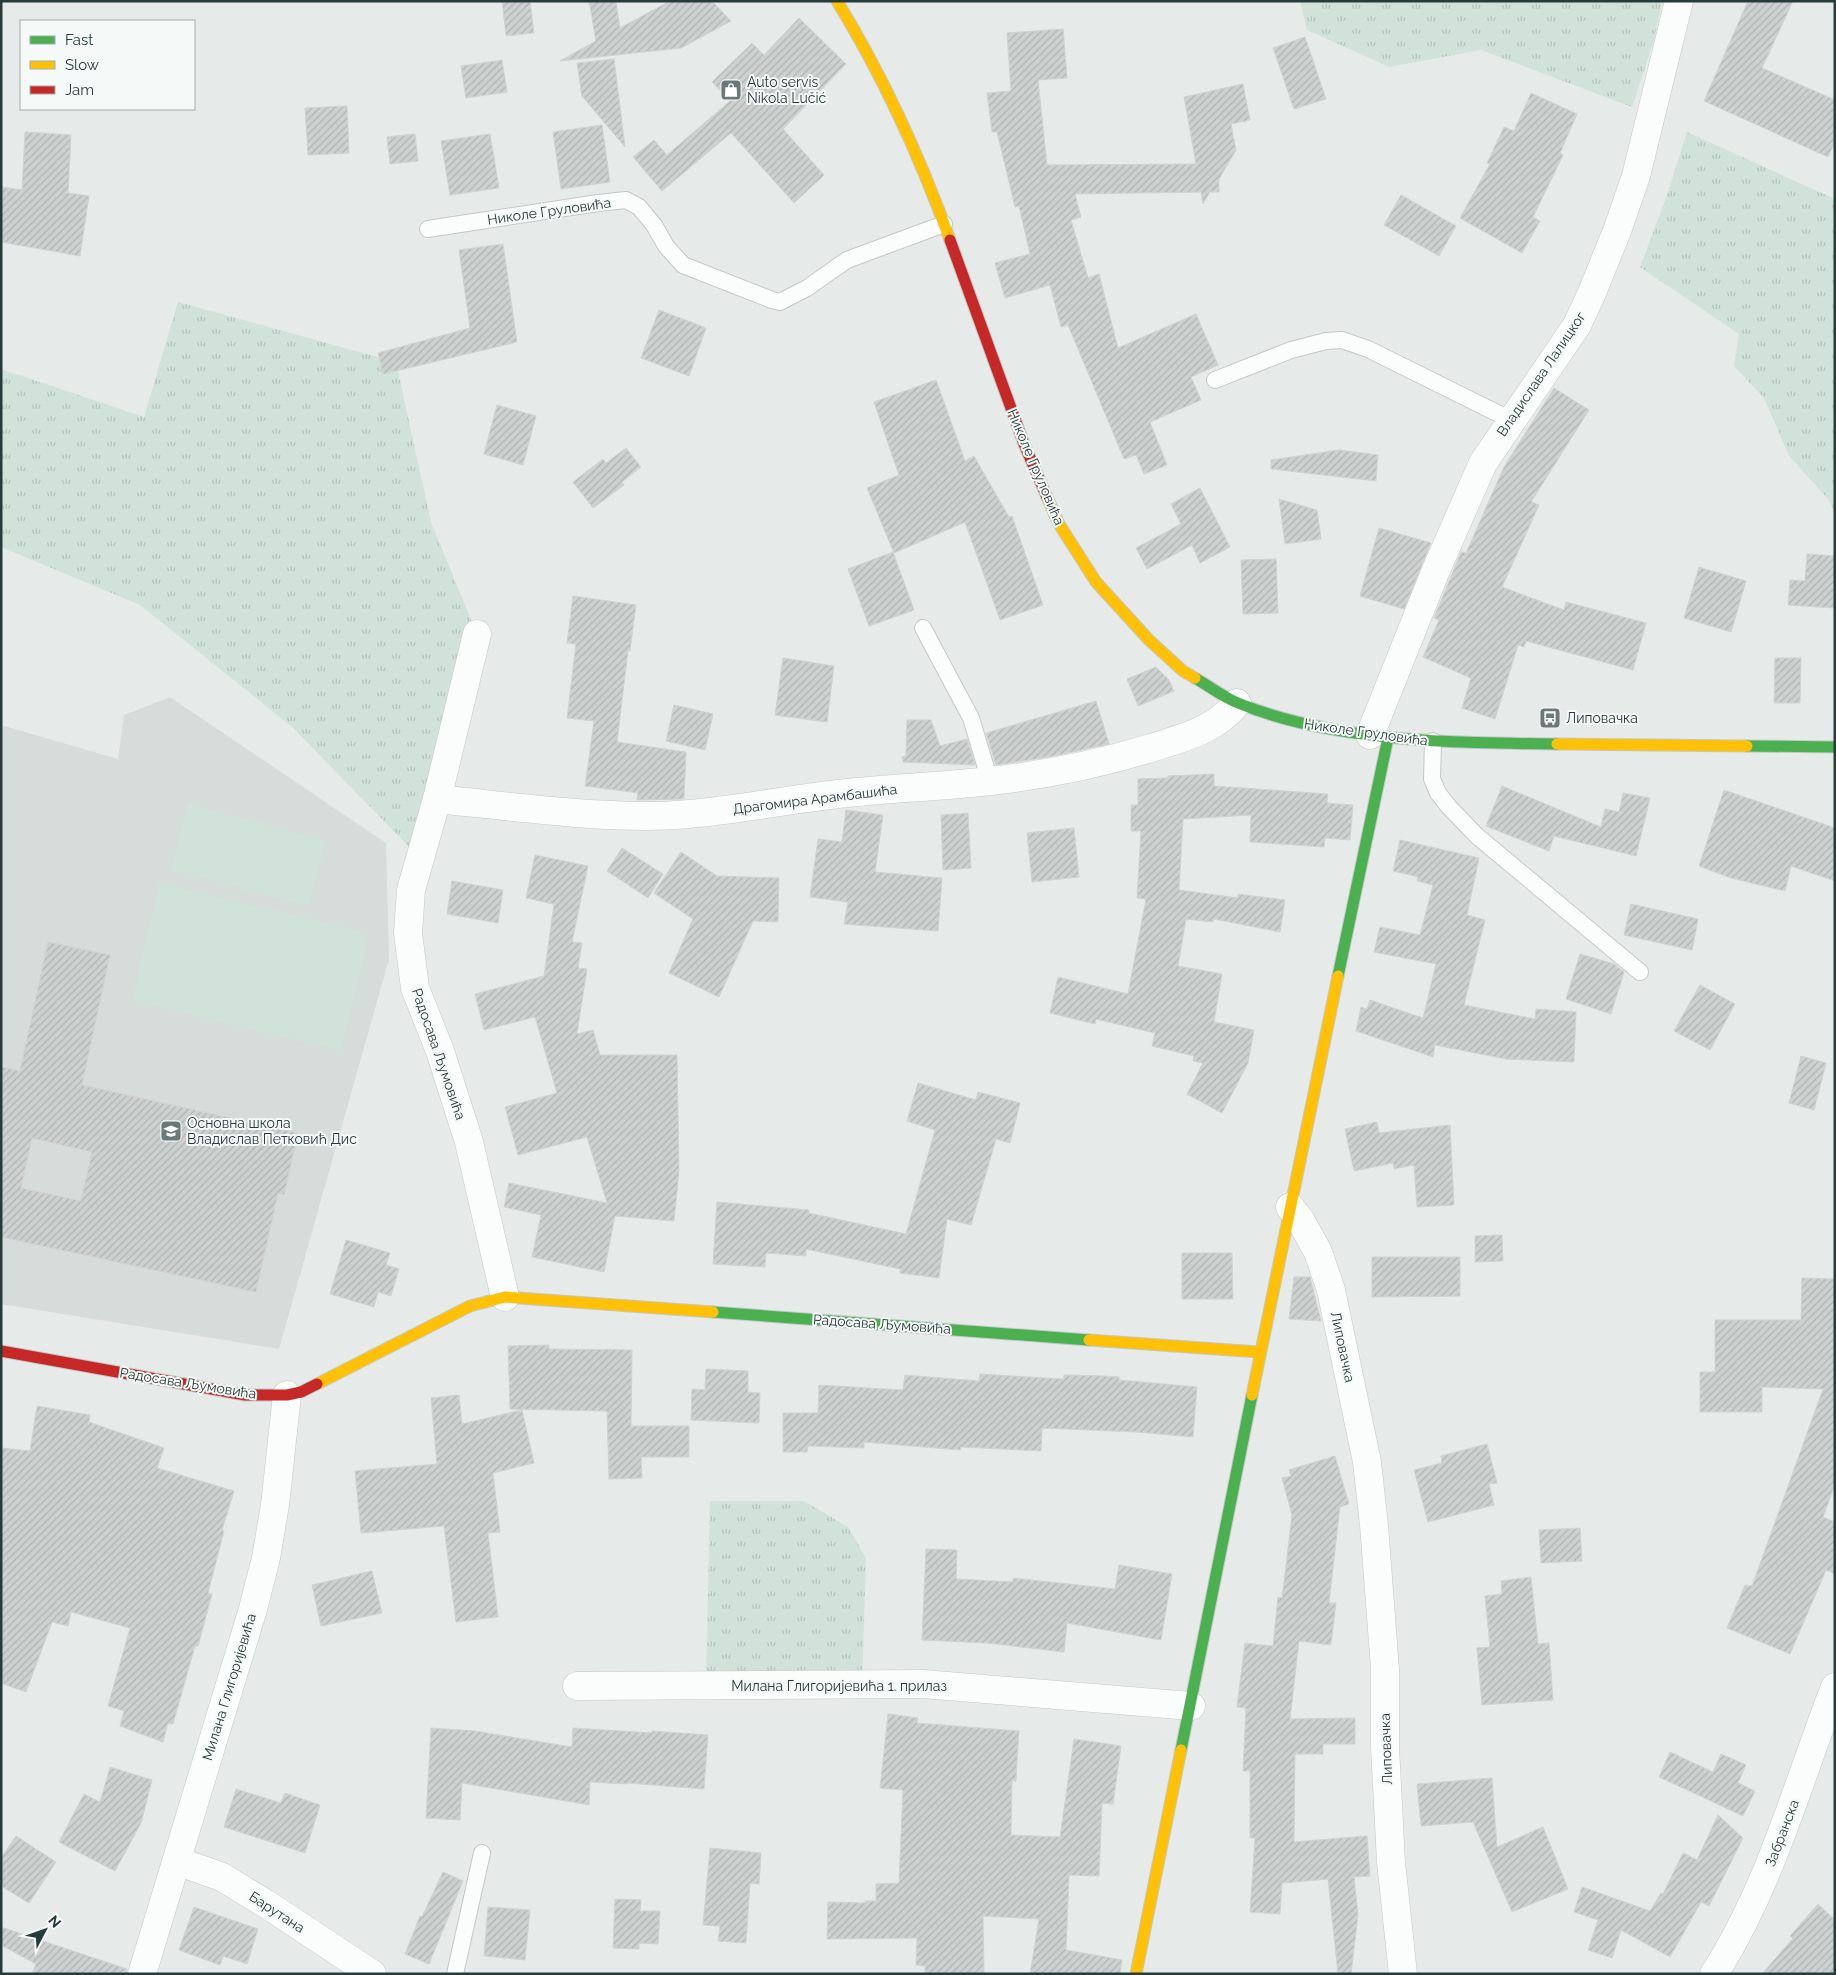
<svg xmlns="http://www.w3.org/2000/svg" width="1836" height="1975" font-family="Raleway,sans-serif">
<defs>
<pattern id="grass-tufts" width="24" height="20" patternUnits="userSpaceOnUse" patternTransform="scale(1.25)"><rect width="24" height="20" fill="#d1e2da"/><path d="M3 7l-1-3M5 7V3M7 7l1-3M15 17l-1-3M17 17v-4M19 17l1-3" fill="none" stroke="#b3c3bc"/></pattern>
<pattern id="building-hatch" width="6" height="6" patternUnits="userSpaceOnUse" patternTransform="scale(1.25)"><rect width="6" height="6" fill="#cdd2d1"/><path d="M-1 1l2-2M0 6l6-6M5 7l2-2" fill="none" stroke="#b0b5b4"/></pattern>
</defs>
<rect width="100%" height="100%" fill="#e6ebea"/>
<!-- built -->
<polygon fill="#d5dcda" points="170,697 386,843 389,959 279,1349 1,1304 1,725 118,759 124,715"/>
<!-- grass -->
<g fill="url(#grass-tufts)">
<polygon points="1300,1 1662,1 1654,40 1632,107 1481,50 1389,67 1307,30"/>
<polygon points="1687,132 1835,199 1835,513 1828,499 1789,456 1764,398 1734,366 1739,334 1640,267 1666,198"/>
<polygon points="178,302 396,362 431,522 477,634 420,858 292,727 140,605 1,547 1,369 144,417"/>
<polygon points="710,1501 804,1501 848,1527 866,1558 862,1688 706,1681"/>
</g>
<!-- garden -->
<g fill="#d1e2da">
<polygon points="188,804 326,840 309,906 171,870"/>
<polygon points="159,883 369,933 341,1051 132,1001"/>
</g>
<!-- building -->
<g fill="url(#building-hatch)" stroke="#cfd4d3" fill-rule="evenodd">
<polygon points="502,1 530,1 534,33 506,36"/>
<polygon points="589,1 616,1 620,28 670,1 712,1 731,21 681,48 560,61 596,41"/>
<polygon points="1748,1 1793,1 1762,68 1835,100 1835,142 1828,157 1704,101"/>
<polygon points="799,18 846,64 783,129 824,175 794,203 731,133 662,191 633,157 654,140 667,155 730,101 712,82 752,43 764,55"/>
<polygon points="1063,29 1067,78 1038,80 1047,165 1196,164 1184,97 1243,84 1250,120 1231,124 1236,150 1219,179 1219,192 1210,192 1203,204 1201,192 1075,194 1081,217 1071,220 1088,278 1099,274 1118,348 1196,314 1218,365 1191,377 1201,400 1150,422 1167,465 1144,474 1136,455 1124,459 1068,325 1061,327 1050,285 1005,298 995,263 1030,254 1019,206 1015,207 997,132 992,132 987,93 1011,91 1007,33"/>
<polygon points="1305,37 1326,99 1294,109 1273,48"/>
<polygon points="614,59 625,147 582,96 577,63"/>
<polygon points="502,60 507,92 466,98 461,66"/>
<polygon points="1531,93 1577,114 1560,153 1563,155 1533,217 1540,221 1522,253 1460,218 1490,164 1487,163 1504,127 1514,131"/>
<polygon points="347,106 349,153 308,155 305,108"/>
<polygon points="602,125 610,182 561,189 553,132"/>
<polygon points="25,132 71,135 68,193 89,196 80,256 1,242 1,187 22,190"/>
<polygon points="415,134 418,161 390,164 387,137"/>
<polygon points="490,134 499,188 450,195 441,141"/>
<polygon points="1401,195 1456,226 1439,256 1384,225"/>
<polygon points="503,244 517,342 383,374 378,353 470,328 459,250"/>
<polygon points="659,310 706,328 689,376 641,358"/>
<polygon points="936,380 965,461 974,456 1009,517 1012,516 1043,605 1000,620 965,522 894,553 867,488 899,475 874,402"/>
<polygon points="1554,388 1589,410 1531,502 1539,505 1502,587 1564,610 1566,602 1646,623 1633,670 1526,641 1524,647 1518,645 1495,719 1462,708 1471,678 1423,657 1439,620 1434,618 1461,552 1466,553 1504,467"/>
<polygon points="497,405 536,416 523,465 484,454"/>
<polygon points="626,448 641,467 622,482 624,485 593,508 573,482 603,459 606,463"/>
<polygon points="1339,450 1378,455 1376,481 1271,469 1271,460"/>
<polygon points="1200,488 1230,547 1200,563 1192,545 1147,569 1136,548 1181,524 1171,504"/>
<polygon points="1279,499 1317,510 1321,539 1285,544"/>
<polygon points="1379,528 1431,543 1404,609 1360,596"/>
<polygon points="893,552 914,610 869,626 848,569"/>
<polygon points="1807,554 1835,556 1835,608 1788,605 1790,580 1805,581"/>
<polygon points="1276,559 1278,613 1243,614 1241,560"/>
<polygon points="1699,567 1746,581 1731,632 1684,618"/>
<polygon points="573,596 636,605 630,651 628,651 617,742 686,752 684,799 637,800 638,793 585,786 594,721 567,718 576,644 567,643"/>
<polygon points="783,658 834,666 827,722 775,715"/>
<polygon points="1775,658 1801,658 1800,703 1774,703"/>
<polygon points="1156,667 1169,680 1174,691 1138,706 1127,679"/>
<polygon points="1096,701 1109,744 1049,757 996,765 986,733"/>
<polygon points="674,705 713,714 705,750 666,741"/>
<polygon points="907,720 931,720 940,746 967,739 975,765 903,762 902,757 906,756"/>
<polygon points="1214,774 1214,786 1328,794 1327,803 1353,805 1350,840 1325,838 1324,847 1250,842 1251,815 1183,819 1179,890 1238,898 1238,894 1285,900 1280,932 1214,919 1213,922 1186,919 1178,966 1222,974 1214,1022 1254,1030 1248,1063 1222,1113 1187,1094 1203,1063 1193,1061 1194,1056 1152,1046 1155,1033 1096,1019 1095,1024 1050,1013 1058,977 1128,994 1146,899 1137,898 1141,831 1131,831 1131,805 1138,805 1138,779 1168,778 1168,776"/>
<polygon points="1502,786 1601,827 1605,809 1619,812 1623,793 1650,798 1636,856 1554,836 1549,851 1486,826"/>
<polygon points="1724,790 1835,828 1835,881 1791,866 1785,891 1731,878 1699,866"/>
<polygon points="846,810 883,815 875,872 942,878 938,931 844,924 848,902 810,897 818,839 842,842"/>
<polygon points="968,813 971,868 943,870 941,815"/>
<polygon points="1074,828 1079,877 1032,882 1027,833"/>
<polygon points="1400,840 1479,858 1467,915 1485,920 1464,1005 1535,1019 1536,1009 1576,1012 1574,1062 1506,1059 1435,1045 1433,1057 1356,1031 1361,1007 1367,1009 1370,1000 1423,1018 1436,964 1374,952 1380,927 1420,935 1433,885 1417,881 1418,877 1393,871"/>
<polygon points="622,848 663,874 648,898 607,871"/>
<polygon points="681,852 717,876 779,878 778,922 753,921 719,997 669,973 693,919 654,893"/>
<polygon points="535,855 588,866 572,942 582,943 578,968 587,969 577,1034 593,1030 600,1055 677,1055 679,1171 674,1221 615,1216 604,1272 532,1257 541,1215 504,1207 509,1183 607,1203 587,1137 518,1155 505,1107 557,1093 535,1017 484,1030 475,994 544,976 554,904 526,898"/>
<polygon points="452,881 503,890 498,923 447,914"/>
<polygon points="1631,904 1698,919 1692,950 1624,935"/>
<path d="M48 942 110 955 82 1085 298 1133 284 1195 278 1193 256 1292 1 1237V1067L20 1071ZM32 1138 92 1152 81 1201 21 1188Z"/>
<polygon points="1580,954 1614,964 1624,972 1611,1014 1566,999"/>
<polygon points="1700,985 1735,1004 1710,1050 1674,1031"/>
<polygon points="1801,1056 1826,1063 1814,1110 1789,1103"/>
<polygon points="918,1083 976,1100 978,1092 1020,1103 1010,1143 996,1139 971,1225 947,1219 939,1278 900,1273 900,1269 806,1249 806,1256 766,1253 765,1267 713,1264 717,1202 809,1210 809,1213 906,1234 935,1130 907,1121"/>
<polygon points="1377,1122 1379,1133 1450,1125 1454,1205 1417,1207 1414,1165 1394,1169 1393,1163 1354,1171 1345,1129"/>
<polygon points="1502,1235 1503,1261 1475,1262 1475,1236"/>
<polygon points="346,1240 390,1253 386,1265 399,1269 391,1296 378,1292 374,1307 330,1294"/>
<polygon points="1182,1253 1232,1253 1233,1299 1182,1299"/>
<polygon points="1372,1257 1460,1257 1460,1296 1372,1297"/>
<polygon points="1294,1277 1310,1277 1321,1321 1289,1319"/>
<polygon points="1802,1278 1835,1279 1835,1484 1823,1517 1835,1522 1835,1574 1826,1570 1790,1654 1727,1628 1745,1585 1752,1586 1823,1389 1762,1387 1762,1412 1700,1412 1700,1372 1715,1372 1715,1320 1801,1320"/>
<polygon points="549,1345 549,1349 632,1350 631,1426 689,1426 689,1457 641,1457 642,1478 609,1479 607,1411 510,1409 508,1346"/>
<polygon points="706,1369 748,1371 748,1392 760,1393 759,1423 691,1420 692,1389 705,1390"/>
<polygon points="980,1374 1064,1379 1064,1375 1104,1376 1119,1377 1119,1380 1197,1387 1193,1437 1137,1432 1042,1428 1041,1451 961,1447 960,1450 864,1442 864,1448 808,1446 807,1452 783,1452 783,1413 818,1413 819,1385 903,1390 905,1375 979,1381"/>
<polygon points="459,1395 462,1424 522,1410 534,1463 493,1473 500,1532 488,1533 498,1617 456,1622 444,1526 361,1533 355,1471 437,1464 431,1398"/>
<polygon points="37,1406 90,1415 89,1422 164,1448 157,1468 234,1491 222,1530 224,1531 208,1593 212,1594 201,1635 198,1646 195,1646 173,1724 168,1723 163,1742 120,1726 124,1711 108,1706 130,1628 71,1612 68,1626 52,1622 26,1692 1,1683 1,1448 30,1451"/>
<polygon points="1487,1444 1497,1483 1489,1484 1494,1505 1428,1522 1414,1470 1442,1463 1441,1456"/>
<polygon points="1335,1456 1349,1504 1340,1507 1329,1603 1336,1603 1331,1645 1299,1641 1290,1719 1355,1718 1355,1744 1323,1744 1323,1754 1295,1754 1294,1842 1367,1836 1370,1876 1354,1877 1358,1915 1351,1974 1338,1974 1328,1879 1282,1883 1280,1914 1250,1912 1255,1838 1250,1838 1250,1771 1243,1771 1246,1708 1237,1707 1245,1643 1273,1646 1278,1597 1282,1598 1292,1515 1282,1478 1291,1476 1289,1470"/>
<polygon points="1580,1528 1582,1561 1541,1563 1539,1530"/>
<polygon points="926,1549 957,1550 956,1579 1013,1582 1013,1578 1115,1589 1119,1565 1172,1574 1161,1640 1067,1623 1064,1652 987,1643 922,1640"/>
<polygon points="372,1571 382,1613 321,1626 312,1585"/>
<polygon points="1531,1577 1538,1644 1549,1643 1553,1700 1482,1705 1477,1648 1490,1647 1485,1596 1502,1594 1501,1581"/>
<polygon points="888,1714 918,1718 917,1723 1019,1731 1016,1781 1012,1781 1011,1835 1060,1837 1074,1739 1121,1746 1113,1804 1102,1803 1099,1876 1069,1875 1066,1950 1122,1960 1120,1974 1030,1974 1039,1919 983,1916 984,1974 925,1974 925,1966 916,1965 917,1938 827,1939 828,1902 865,1903 865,1901 876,1901 876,1884 899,1883 903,1790 880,1788"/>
<polygon points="431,1728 475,1731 572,1747 573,1728 652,1733 652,1731 708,1735 704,1789 628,1783 627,1784 590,1782 589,1805 462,1783 460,1820 426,1818"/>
<polygon points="1670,1752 1713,1772 1721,1754 1746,1765 1738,1783 1755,1791 1743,1816 1659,1777"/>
<polygon points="110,1767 152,1780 141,1823 115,1871 59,1842 84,1794 100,1802"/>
<polygon points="1492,1778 1497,1847 1543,1827 1568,1889 1512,1912 1473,1822 1421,1826 1417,1784"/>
<polygon points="236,1789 281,1803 285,1793 320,1805 305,1853 224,1827"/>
<polygon points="1718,1815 1743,1838 1709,1906 1701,1902 1670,1957 1621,1930 1612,1958 1588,1950 1598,1920 1574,1912 1582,1887 1650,1911 1661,1893 1663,1894 1683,1853 1697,1860"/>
<polygon points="16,1836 56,1862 29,1903 1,1886 1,1858"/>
<polygon points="710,1848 761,1853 759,1884 750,1883 746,1943 718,1941 720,1926 703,1925"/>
<polygon points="443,1872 463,1881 429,1964 405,1954 420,1916 422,1917"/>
<polygon points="615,1899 641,1900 640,1911 660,1911 658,1944 639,1943 639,1949 613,1948"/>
<polygon points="1818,1904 1835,1920 1835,1974 1762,1974 1793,1938 1790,1936"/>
<polygon points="194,1907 258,1929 247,1964 223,1956 220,1965 179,1950"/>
<polygon points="488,1907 530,1910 525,1960 484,1956"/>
<polygon points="1,1927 127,1969 127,1974 32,1974 36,1964 1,1945"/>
</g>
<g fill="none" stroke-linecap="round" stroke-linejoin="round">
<!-- lane casing -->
<g stroke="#c3c8c7" stroke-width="18">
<g id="lane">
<polyline points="428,229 598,203 626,200 639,207 654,225 666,246 683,265 772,300 780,302 807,288 847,260 944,224"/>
<polyline points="1215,380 1291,350 1326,341 1342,340 1368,349 1511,420"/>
<polyline points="923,628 971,718 990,781"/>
<polyline points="1433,741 1432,779 1438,793 1449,807 1477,836 1640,972"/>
<polyline points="455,1974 482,1853"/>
</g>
</g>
<!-- street casing -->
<g stroke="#c3c8c7" stroke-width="29">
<g id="street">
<polyline points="477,634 437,799 411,890 408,933 415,988 440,1051 469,1142 505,1297"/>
<polyline points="1370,735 1436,570 1483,463 1577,325 1591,295 1617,231 1636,176 1679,1"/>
<path d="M437 799C507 806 579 816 650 816 714 815 776 801 838 794 889 788 940 787 990 781 1045 775 1099 764 1151 748 1185 737 1214 731 1237 703"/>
<polyline points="1290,1207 1301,1221 1318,1252 1331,1290 1367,1462 1374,1525 1385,1669 1385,1747 1391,1862 1403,1974"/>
<polyline points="577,1686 923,1684 1191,1706"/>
<polyline points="177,1861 222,1877 271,1907 372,1974"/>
<polyline points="142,1974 253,1609 266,1558 275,1505 287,1395"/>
<path d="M1714 1974C1771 1885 1797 1784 1835 1687"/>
</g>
</g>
<!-- fast casing -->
<g stroke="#c3c9c8" stroke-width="13">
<g id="fast">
<path d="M1195 678C1209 686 1223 697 1238 703 1333 742 1455 743 1557 744"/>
<polyline points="1747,746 1835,747"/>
<polyline points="1338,976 1388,738"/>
<polyline points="713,1312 1089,1340"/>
<polyline points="1181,1750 1252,1395"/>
</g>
</g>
<!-- slow casing -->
<g stroke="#c3c9c8" stroke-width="13">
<g id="slow">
<path d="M837 1C883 76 920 157 950 240"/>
<polyline points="1047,497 1059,524 1096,582 1149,640 1183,671 1195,678"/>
<polyline points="1557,744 1747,746"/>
<polyline points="1089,1340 1259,1352"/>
<polyline points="317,1384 470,1306 505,1297 713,1312"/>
<polyline points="1252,1395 1338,976"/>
<polyline points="1136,1974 1181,1750"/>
</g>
</g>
<!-- jam casing -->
<g stroke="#c3c9c8" stroke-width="13">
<g id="jam">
<polyline points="950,240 1024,444 1047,497"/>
<polyline points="1,1351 245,1395 287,1395 301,1392 317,1384"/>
</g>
</g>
<!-- lane -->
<use href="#lane" stroke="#fbfcfc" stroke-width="16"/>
<!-- street -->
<use href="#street" stroke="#fbfcfc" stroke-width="28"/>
<!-- fast -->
<use href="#fast" stroke="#4caf50" stroke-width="11"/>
<!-- slow -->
<use href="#slow" stroke="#ffc107" stroke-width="11"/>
<!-- jam -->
<use href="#jam" stroke="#c62828" stroke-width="11"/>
</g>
<!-- icons -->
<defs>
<g id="shop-square" transform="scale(1.125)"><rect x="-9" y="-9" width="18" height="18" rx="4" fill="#697978" stroke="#f5f9f8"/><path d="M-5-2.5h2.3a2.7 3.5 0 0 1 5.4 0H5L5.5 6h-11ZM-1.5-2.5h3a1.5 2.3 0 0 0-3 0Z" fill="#fff"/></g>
<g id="bus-square" transform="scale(1.125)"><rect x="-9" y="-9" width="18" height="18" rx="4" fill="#697978" stroke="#f5f9f8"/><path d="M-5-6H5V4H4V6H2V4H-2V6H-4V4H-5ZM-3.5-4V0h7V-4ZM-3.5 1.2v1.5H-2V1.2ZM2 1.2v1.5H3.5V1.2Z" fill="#fff"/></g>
<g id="school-square" transform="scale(1.125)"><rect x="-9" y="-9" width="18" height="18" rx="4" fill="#697978" stroke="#f5f9f8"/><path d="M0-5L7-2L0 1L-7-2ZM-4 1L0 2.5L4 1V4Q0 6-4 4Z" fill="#fff"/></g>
</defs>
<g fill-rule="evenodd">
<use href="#shop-square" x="731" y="90"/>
<use href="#bus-square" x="1550" y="718"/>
<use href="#school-square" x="171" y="1131"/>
</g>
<g text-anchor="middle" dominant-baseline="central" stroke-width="4" stroke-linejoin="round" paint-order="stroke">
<!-- poi labels -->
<g font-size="14" fill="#263c3b" stroke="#f5f9f8" text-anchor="start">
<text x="747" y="82">Auto servis<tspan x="747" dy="16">Nikola Lučić</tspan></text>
<text x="1566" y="718">Липовачка</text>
<text x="187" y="1123">Основна школа<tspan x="187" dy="16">Владислав Петковић Дис</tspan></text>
</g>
<!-- street labels -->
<g font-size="14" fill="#263c3b" stroke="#f5f9f8">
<text transform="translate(549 211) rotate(-8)">Николе Груловића</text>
<text transform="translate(1541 374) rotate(-56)">Владислава Лалицког</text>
<text transform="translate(1036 467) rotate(67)">Николе Груловића</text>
<text transform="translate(1366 732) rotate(8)">Николе Груловића</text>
<text transform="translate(815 799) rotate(-7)">Драгомира Арамбашића</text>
<text transform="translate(439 1054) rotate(71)">Радосава Љумовића</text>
<text transform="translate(882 1324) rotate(4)">Радосава Љумовића</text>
<text transform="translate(1343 1347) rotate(78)">Липовачка</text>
<text transform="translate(188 1383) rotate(9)">Радосава Љумовића</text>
<text x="839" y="1686">Милана Глигоријевића 1. прилаз</text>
<text transform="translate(229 1687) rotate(-73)">Милана Глигоријевића</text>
<text transform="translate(1386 1749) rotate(-92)">Липовачка</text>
<text transform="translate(1782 1833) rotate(-69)">Забранска</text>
<text transform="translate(277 1912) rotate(33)">Барутана</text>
</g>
</g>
<!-- border -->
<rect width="1836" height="1975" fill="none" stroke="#263c3b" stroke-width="5"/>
<!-- legend -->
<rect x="20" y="20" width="175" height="90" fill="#f5f9f8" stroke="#a2adac"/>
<rect x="30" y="36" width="25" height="8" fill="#4caf50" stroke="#a2adac"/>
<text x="65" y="45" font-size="15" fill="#263c3b">Fast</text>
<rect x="30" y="61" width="25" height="8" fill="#ffc107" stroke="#a2adac"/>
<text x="65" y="70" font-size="15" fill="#263c3b">Slow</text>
<rect x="30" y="86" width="25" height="8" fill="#c62828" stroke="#a2adac"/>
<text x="65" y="95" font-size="15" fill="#263c3b">Jam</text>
<!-- north arrow -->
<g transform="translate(45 1930) rotate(49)" stroke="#f5f9f8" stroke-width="4" paint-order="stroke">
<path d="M0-4L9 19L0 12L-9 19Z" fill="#263c3b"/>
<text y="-8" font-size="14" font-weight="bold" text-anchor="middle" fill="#263c3b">N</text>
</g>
</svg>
